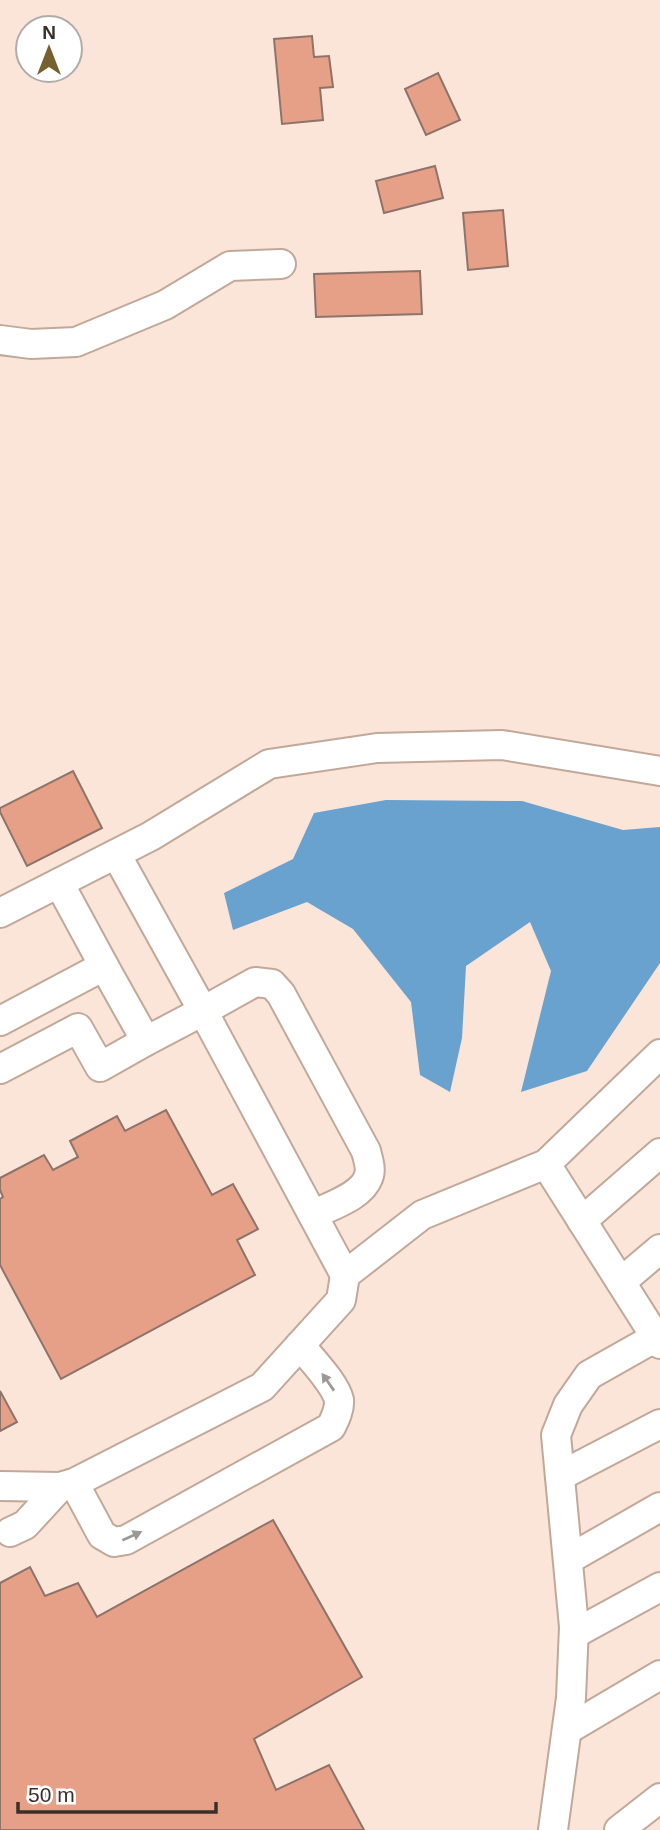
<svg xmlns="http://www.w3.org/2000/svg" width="660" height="1830" font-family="Arial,sans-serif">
<rect width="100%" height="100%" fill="#fbe5d9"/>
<!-- water -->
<polygon fill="#69a1cf" points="386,800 522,801 623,830 660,827 660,963 587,1071 521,1092 551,971 530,922 466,966 462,1038 450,1092 420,1075 411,1002 353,929 307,902 233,930 224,893 293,859 314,813"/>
<!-- building -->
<g fill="#e6a088" stroke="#8e736a" stroke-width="2">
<polygon points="312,36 314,57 329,56 333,87 320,88 323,120 282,124 274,39"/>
<polygon points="438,73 460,120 426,135 405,89"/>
<polygon points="435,166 443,198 384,213 376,181"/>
<polygon points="503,210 508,266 468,270 463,213"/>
<polygon points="420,271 422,314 316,317 314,274"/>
<polygon points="73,771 102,828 27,866 0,812 0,808"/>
<polygon points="166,1110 212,1195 233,1184 258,1229 237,1240 255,1275 61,1379 0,1265 0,1199 3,1197 0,1190 0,1178 44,1155 53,1170 78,1157 70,1141 117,1116 125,1131"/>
<polygon points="0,1391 17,1422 0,1431"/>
<polygon points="273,1520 362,1677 254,1739 276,1790 329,1765 364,1830 0,1830 0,1583 30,1567 45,1596 78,1583 97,1617"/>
</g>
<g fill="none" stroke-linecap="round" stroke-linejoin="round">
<!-- minor casing -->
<g stroke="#c2a899" stroke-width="32">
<g id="minor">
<polyline points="0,340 31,344 76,342 165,305 230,266 281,264"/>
<path d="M116 854 203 1011 255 982 272 984 281 994 366 1151C368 1159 372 1170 368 1178 361 1197 329 1206 313 1215"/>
<polyline points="0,913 151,836 269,764 377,748 502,745 660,771"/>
<polyline points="104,966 146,1041 203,1011 345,1275"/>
<polyline points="0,1021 104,966 59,883"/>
<polyline points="0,1069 78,1028 100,1067 146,1041"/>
<polyline points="546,1164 660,1344"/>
<polyline points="582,1221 660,1153"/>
<polyline points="621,1282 660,1249"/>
<polyline points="560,1476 660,1424"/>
<path d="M74 1483 102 1535 114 1542 126 1540 331 1427C335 1419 340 1409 339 1400 335 1383 311 1359 300 1345"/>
<polyline points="0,1486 60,1487 74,1483 262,1387 341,1300 345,1275 422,1215 546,1164 660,1054"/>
<polyline points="10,1532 25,1525 60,1487"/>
<polyline points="569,1559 660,1507"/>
<polyline points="574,1634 660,1587"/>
<polyline points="567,1730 660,1675"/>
<polyline points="553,1830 571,1698 574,1627 556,1435 568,1405 589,1375 660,1335"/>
<polyline points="619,1830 660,1798"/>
</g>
</g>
<!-- minor -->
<use href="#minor" stroke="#fff" stroke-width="28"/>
</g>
<!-- one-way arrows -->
<defs><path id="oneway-solid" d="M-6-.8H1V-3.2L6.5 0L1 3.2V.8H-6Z" transform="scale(1.75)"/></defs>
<g fill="#9c9894">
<use href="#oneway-solid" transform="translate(328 1382) rotate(-125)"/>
<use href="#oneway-solid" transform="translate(132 1536) rotate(-24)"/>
</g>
<!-- north arrow -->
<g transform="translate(49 49)"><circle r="33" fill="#ffffff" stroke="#b0acaa" stroke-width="2"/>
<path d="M0-5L12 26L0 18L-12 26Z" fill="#766030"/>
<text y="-10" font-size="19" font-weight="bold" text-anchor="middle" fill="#3a302a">N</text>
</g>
<!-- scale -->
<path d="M18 1802v10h198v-10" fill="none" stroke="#3a302a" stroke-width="3.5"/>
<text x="28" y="1802" font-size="21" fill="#3a302a" stroke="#ffffff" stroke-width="5" paint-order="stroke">50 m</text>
</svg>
